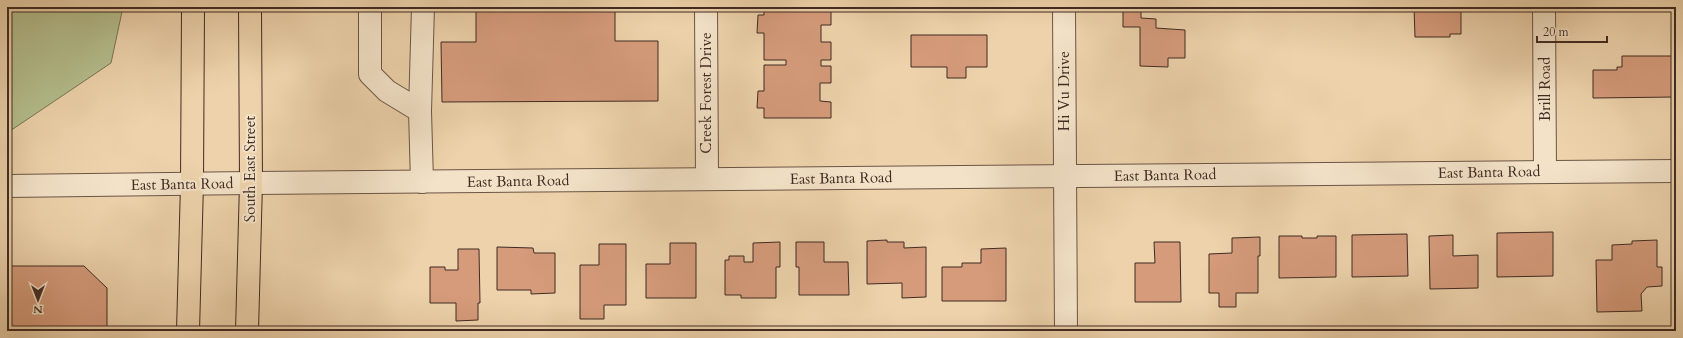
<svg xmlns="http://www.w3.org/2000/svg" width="1683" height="338" font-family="Cardo,serif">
<rect width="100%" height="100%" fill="#edd2ab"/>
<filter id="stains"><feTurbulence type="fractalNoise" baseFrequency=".005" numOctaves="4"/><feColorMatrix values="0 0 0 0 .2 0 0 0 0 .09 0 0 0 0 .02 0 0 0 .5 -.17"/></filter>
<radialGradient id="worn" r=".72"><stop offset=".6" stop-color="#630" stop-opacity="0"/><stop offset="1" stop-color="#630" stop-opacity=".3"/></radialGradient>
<!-- green -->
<polygon fill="#b4bd8c" stroke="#7a7458" points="7,7 123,7 111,63 7,133"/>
<!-- building -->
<g fill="#d59b7b" stroke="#412b23">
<polygon points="476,7 615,7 615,41 658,41 658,101 442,102 441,42 476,42"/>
<polygon points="764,7 831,9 831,25 821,25 821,42 831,42 831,60 821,60 821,66 831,66 831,83 820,83 820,101 831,102 831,118 764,118 764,108 757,108 758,91 764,91 764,65 786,65 786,60 764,60 764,33 757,33 758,15 764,15"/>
<polygon points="1123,7 1141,7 1141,18 1156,19 1156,28 1185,30 1185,58 1168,58 1168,67 1140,66 1140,27 1123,27"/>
<polygon points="1414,7 1461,7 1461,34 1450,34 1450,37 1415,37"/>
<polygon points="911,35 987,35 987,67 966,67 966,78 947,78 947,67 911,67"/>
<polygon points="1622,56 1676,56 1676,97 1593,98 1593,70 1617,70 1617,67 1622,67"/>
<polygon points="1553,232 1553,276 1497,277 1497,233"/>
<polygon points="1407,234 1408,276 1352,277 1352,235"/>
<polygon points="1453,235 1453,256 1478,255 1478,288 1430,289 1429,236"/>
<polygon points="1279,236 1302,236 1302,238 1317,238 1317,236 1336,236 1336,277 1279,278"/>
<polygon points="1260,237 1260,256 1258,256 1258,293 1236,293 1236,307 1219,307 1219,293 1209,293 1209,254 1232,253 1232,238"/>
<polygon points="887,240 887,242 904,242 904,248 926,247 926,297 902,298 902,283 867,284 867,241"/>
<polygon points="1657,240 1657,267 1662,267 1662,286 1647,287 1641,294 1642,311 1597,312 1596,260 1612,260 1612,245 1632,244 1632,241"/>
<polygon points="780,242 780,267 776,267 776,298 741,298 741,295 725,295 725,260 729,260 729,256 744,256 744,262 753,262 753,243"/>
<polygon points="796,242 824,242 824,262 848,262 849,295 799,295 799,267 796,267"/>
<polygon points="1154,242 1180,242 1181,302 1135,302 1135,263 1155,263"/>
<polygon points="670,243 696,243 696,298 646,298 646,264 670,264"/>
<polygon points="599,244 626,244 626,305 604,305 604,319 580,319 580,265 599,265"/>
<polygon points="497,247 533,248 534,253 555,253 555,293 531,294 531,290 497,290"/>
<polygon points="1006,248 1006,301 942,301 942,267 962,267 962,263 981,263 981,249"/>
<polygon points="458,249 479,249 480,303 478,303 478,320 456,321 456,303 430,303 430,267 445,267 445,270 458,270"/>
<polygon points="7,266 84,266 107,288 107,331 7,331"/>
</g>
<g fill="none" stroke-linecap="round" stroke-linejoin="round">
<!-- minor casing -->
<g stroke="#6c5545" stroke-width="24">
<g id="minor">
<polyline points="370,7 370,74 387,91 420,111 422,182"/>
<polyline points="706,7 707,179"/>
<polyline points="1064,7 1066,331"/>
<polyline points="1544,7 1545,171"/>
<polyline points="420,111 423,7"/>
<polyline points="7,186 251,183 1676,171"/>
</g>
</g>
<!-- major casing -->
<g stroke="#412b23" stroke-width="24">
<g id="major">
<polyline points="188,331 192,184 193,7"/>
<polyline points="247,331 251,183 250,7"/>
</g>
</g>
<!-- minor -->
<use href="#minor" stroke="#f3e2c8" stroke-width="22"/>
<!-- major -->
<use href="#major" stroke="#edd2ab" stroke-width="22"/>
</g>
<g text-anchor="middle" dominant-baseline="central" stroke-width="4" stroke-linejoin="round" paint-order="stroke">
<!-- street labels -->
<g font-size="15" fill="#412b23" stroke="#f3e2c8">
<text transform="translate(1545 89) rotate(-90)">Brill Road</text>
<text transform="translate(1064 91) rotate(-90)">Hi Vu Drive</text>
<text transform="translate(706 93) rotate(-90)">Creek Forest Drive</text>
<text transform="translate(250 169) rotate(-90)">South East Street</text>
<text transform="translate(1489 172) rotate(-1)">East Banta Road</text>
<text transform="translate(1165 175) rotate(-1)">East Banta Road</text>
<text transform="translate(841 178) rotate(-1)">East Banta Road</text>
<text transform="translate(518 181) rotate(-1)">East Banta Road</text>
<text transform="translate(182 184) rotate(-1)">East Banta Road</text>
</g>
</g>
<!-- margin -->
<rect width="1683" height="338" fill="none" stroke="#edd2ab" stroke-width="24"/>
<rect x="8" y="8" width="1667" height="322" fill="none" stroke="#412b23" stroke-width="2"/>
<rect x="12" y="12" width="1659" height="314" fill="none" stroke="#412b23"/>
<!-- north arrow -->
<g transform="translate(38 300) rotate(180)" stroke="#f3e2c8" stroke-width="3" paint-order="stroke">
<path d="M0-3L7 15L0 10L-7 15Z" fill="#412b23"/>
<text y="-6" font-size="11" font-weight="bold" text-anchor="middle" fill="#412b23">N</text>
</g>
<!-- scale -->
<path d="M1537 36v6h70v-6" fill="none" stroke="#412b23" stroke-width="2"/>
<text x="1543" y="36" font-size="12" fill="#412b23" stroke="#f3e2c8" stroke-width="3" paint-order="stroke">20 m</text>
<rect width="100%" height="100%" filter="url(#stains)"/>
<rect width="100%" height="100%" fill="url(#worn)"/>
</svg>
